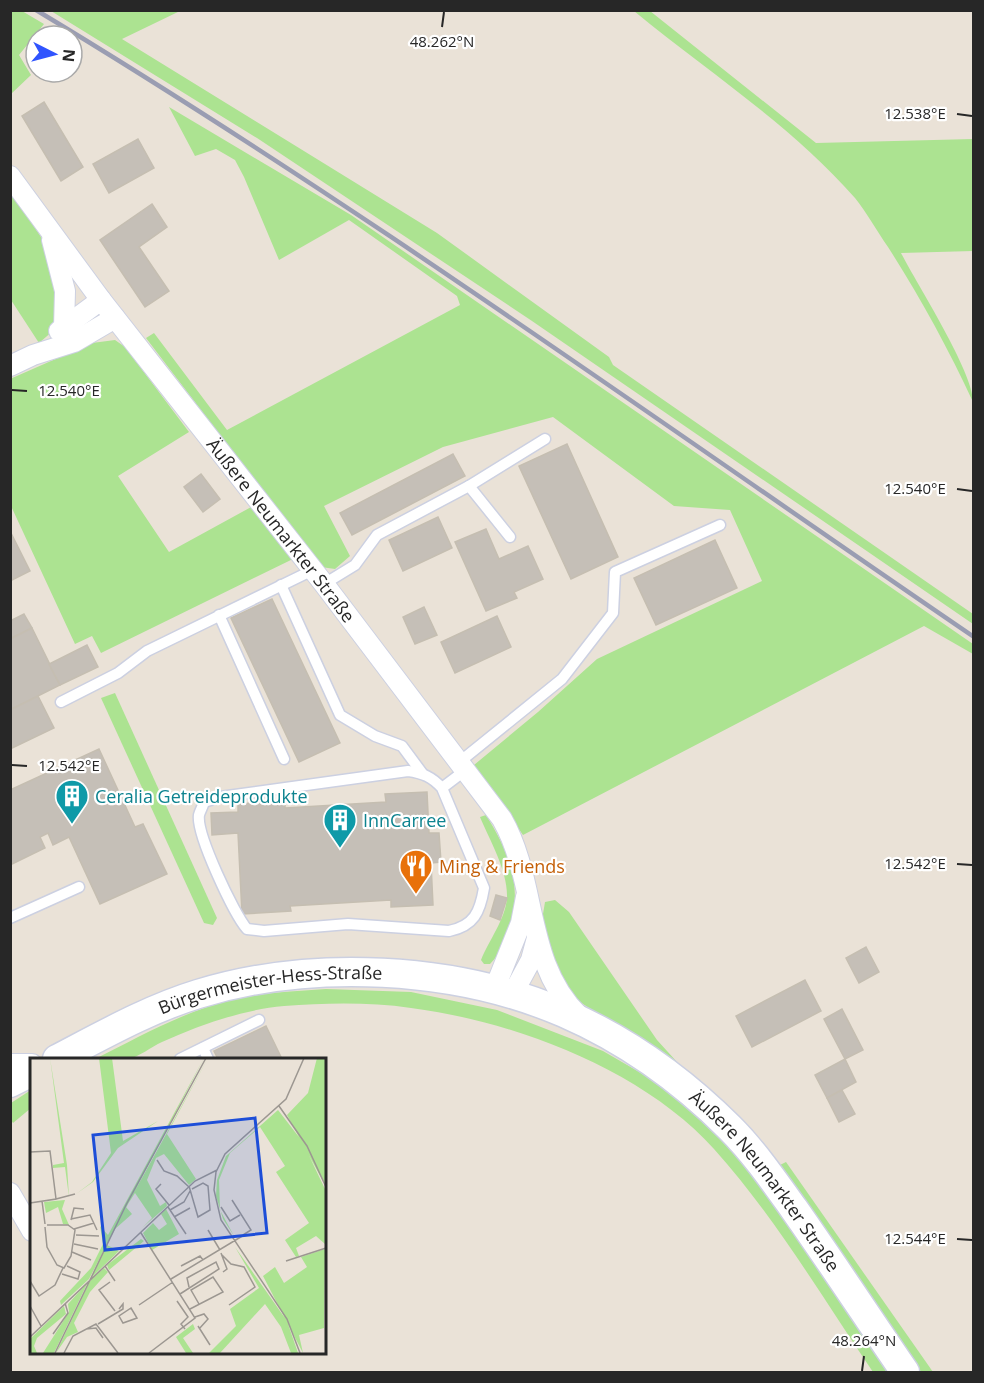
<svg xmlns="http://www.w3.org/2000/svg" width="984" height="1383" font-family="'Open Sans',sans-serif">
<rect width="100%" height="100%" fill="#eae2d7"/>
<!-- green -->
<g fill="#ace391">
<polygon points="11,10 22,11 44,24 19,55 31,75 11,94"/>
<polygon points="51,11 180,11 122,39 437,233 609,357 613,365 973,614 973,624 532,321 257,138"/>
<path d="M634 11H650L816 143 973 139V251L901 253C917 284 974 373 973 402 948 348 920 297 888 247 877 231 867 213 855 198 791 125 708 72 634 11Z"/>
<polygon points="169,107 351,215 973,644 973,654 924,626 523,835 474,765 538,712 597,659 762,581 730,510 674,506 553,417 443,447 324,506 350,556 335,569 321,567 146,338 154,333 227,430 460,305 457,296 349,220 279,260 244,177 235,160 216,149 195,156"/>
<polygon points="10,190 43,240 61,297 54,330 39,343 11,300"/>
<polygon points="115,340 125,347 189,432 118,476 169,552 253,506 295,558 101,653 92,636 75,644 11,506 10,379 92,343"/>
<polygon points="115,693 217,918 213,925 204,923 101,698"/>
<path d="M486 815C510 854 524 887 508 932 503 945 500 954 490 964H484L481 960C489 940 505 920 507 898 508 871 490 841 480 817Z"/>
<polygon points="555,900 569,912 657,1040 687,1073 580,1002 561,986 542,920 545,902"/>
<path d="M326 989 411 992 497 1010 603 1051 653 1080 724 1138 765 1188 891 1372H873C822 1297 775 1217 714 1149 643 1070 514 1021 411 1008 369 1002 326 1003 284 1006 241 1010 200 1025 162 1042 151 1047 139 1057 128 1059 118 1061 105 1059 95 1059 141 1036 188 1009 239 998 268 992 297 991 326 989Z"/>
<polygon points="31,1090 31,1108 13,1123 11,1120 11,1103"/>
<polygon points="786,1162 933,1372 921,1372 778,1166"/>
</g>
<!-- building -->
<g fill="#c5bfb7" stroke="#c5beb1" stroke-width="1.5">
<polygon points="44,102 83,167 61,181 22,116"/>
<polygon points="138,139 154,168 109,193 93,164"/>
<polygon points="152,204 167,227 139,247 169,291 145,307 100,240"/>
<polygon points="567,444 618,557 571,579 519,466"/>
<polygon points="453,454 465,476 352,535 340,513"/>
<polygon points="201,474 220,499 203,512 184,487"/>
<polygon points="438,517 452,548 403,571 389,540"/>
<polygon points="486,529 499,559 528,546 543,579 514,592 517,598 486,611 455,542"/>
<polygon points="10,531 30,571 10,581"/>
<polygon points="715,540 737,588 656,625 634,578"/>
<polygon points="272,599 340,743 299,762 231,618"/>
<polygon points="424,607 437,635 415,644 403,617"/>
<polygon points="24,614 32,628 10,639 10,621"/>
<polygon points="497,616 511,647 455,673 441,642"/>
<polygon points="32,628 60,685 10,710 10,639"/>
<polygon points="87,645 98,667 60,685 49,664"/>
<polygon points="38,696 54,728 10,749 10,710"/>
<polygon points="99,749 135,827 143,824 167,874 100,904 69,837 53,845 48,833 40,837 45,848 10,865 10,790"/>
<polygon points="427,792 429,833 439,833 441,862 431,863 433,905 391,907 391,900 290,906 291,911 242,914 238,833 212,835 211,813 238,812 238,804 285,801 285,808 386,802 385,794"/>
<polygon points="496,895 507,898 500,920 490,916"/>
<polygon points="866,947 879,972 859,983 846,958"/>
<polygon points="805,980 821,1011 752,1047 736,1016"/>
<polygon points="842,1009 863,1050 845,1059 824,1019"/>
<polygon points="266,1026 282,1059 218,1059 214,1051"/>
<polygon points="845,1059 856,1082 827,1098 815,1075"/>
<polygon points="842,1090 855,1114 839,1122 827,1098"/>
</g>
<g fill="none" stroke-linecap="round" stroke-linejoin="round">
<!-- lane casing -->
<g stroke="#ccd0e1" stroke-width="13">
<g id="lane">
<polyline points="469,486 545,439"/>
<polyline points="324,584 355,565 377,535 469,486 510,537"/>
<polyline points="281,585 340,715 375,736 402,746 422,773"/>
<polyline points="219,615 284,759"/>
<polyline points="61,702 118,673 147,651 313,570"/>
<polyline points="457,764 562,679 613,613 615,572 720,525"/>
<path d="M442 788 484 888C480 912 474 926 449 931L348 924 264 931 247 929C234 914 196 834 199 815 200 811 203 806 204 802L220 797 408 771C423 773 432 777 442 788L463 772"/>
<polyline points="10,918 79,887"/>
<polyline points="203,1048 208,1059"/>
<polyline points="180,1059 259,1020"/>
</g>
</g>
<!-- street casing -->
<g stroke="#ccd0e1" stroke-width="22">
<g id="street">
<path id="s1" d="M10 176 101 300 324 584 502 819C538 882 524 963 579 1016"/>
<polyline points="52,240 65,291 64,327"/>
<polyline points="59,331 101,300"/>
<polyline points="10,366 33,355 74,342 115,318"/>
<polyline points="494,990 521,923 526,897"/>
<polyline points="512,995 531,960 537,938"/>
<polyline points="10,1064 32,1064"/>
<polyline points="10,1193 32,1231"/>
</g>
</g>
<!-- secondary casing -->
<g stroke="#ccd0e1" stroke-width="31">
<g id="secondary">
<path id="s2" d="M57 1059C103 1035 149 1009 198 994 312 959 455 966 564 1013 626 1040 683 1081 730 1128 754 1152 774 1181 794 1209 832 1263 868 1318 905 1372"/>
<polyline points="10,1083 32,1072"/>
</g>
</g>
<!-- lane -->
<use href="#lane" stroke="#fff" stroke-width="10"/>
<!-- street -->
<use href="#street" stroke="#fff" stroke-width="20"/>
<!-- secondary -->
<use href="#secondary" stroke="#fff" stroke-width="28"/>
<!-- rail -->
<path stroke="#9a9db2" stroke-width="4.5" d="M36 10C358 204 663 425 974 637"/>
</g>
<!-- ticks -->
<path fill="none" stroke="#272727" stroke-width="2" d="M442 27 444 12M957 114 972 116M12 390 27 391M957 489 972 491M12 765 27 766M957 864 972 865M957 1239 972 1240M862 1371 864 1356"/>
<!-- icons -->
<defs>
<g id="building-pin" transform="scale(1.725)"><path d="M0 17L-7.5 6A9.5 9.5 0 1 1 7.5 6Z" fill="#0f9aa8" stroke="#fff"/><path d="M-4-6H4V6H1V3H-1V6H-4ZM-2.5-4.3h1.7v1.8h-1.7ZM.8-4.3h1.7v1.8H.8ZM-2.5-1h1.7V.8h-1.7ZM.8-1h1.7V.8H.8Z" fill="#fff"/></g>
<g id="restaurant-pin" transform="scale(1.725)"><path d="M0 17L-7.5 6A9.5 9.5 0 1 1 7.5 6Z" fill="#e8710a" stroke="#fff"/><path d="M-5-6h1v4h1v-4h1v4h1v-4h1v5L-1.5 .5V6h-2V.5L-5-1ZM5-6V6H3V1.5H1.5Q1.5-4 5-6Z" fill="#fff"/></g>
</defs>
<g fill-rule="evenodd">
<use href="#building-pin" x="72" y="796"/>
<use href="#building-pin" x="340" y="820"/>
<use href="#restaurant-pin" x="416" y="866"/>
</g>
<g text-anchor="middle" dominant-baseline="central" stroke-width="4.5" stroke-linejoin="round" paint-order="stroke">
<!-- street labels -->
<g font-size="18" fill="#272727" stroke="#fff">
<text stroke="none"><textPath href="#s1" startOffset="446">Äußere Neumarkter Straße</textPath></text>
<text stroke="none"><textPath href="#s2" startOffset="228">Bürgermeister-Hess-Straße</textPath></text>
<text stroke="none"><textPath href="#s2" startOffset="795">Äußere Neumarkter Straße</textPath></text>
</g>
<!-- culture labels -->
<g font-size="18" fill="#0d838f" stroke="#fff" text-anchor="start">
<text x="95" y="796">Ceralia Getreideprodukte</text>
<text x="363" y="820">InnCarree</text>
</g>
<!-- food labels -->
<g font-size="18" fill="#c56008" stroke="#fff" text-anchor="start">
<text x="439" y="866">Ming &amp; Friends</text>
</g>
</g>
<!-- overview -->
<g transform="translate(30 1058)">
<rect width="296" height="296" fill="#eae2d7"/>
<path d="M20 0 37 107 39 139 35 109 23 110V107L34 105ZM69 0H82L93 83 128 63 88 90 63 124 46 136 62 124 81 95ZM174 0 59 221 31 247 30 243 61 210 73 186 70 168 78 177ZM178 0 137 76 166 121 159 127 134 96 126 100 117 122 130 148 136 144 137 148 112 170 122 160 105 135 96 149 102 156 85 171 96 149ZM287 0H295V127L257 57 278 35ZM248 52 272 83 295 131V186L286 178 266 190 269 198 266 199 255 182 279 165 246 114 255 108 230 69 200 95 189 122 190 152 204 178 193 161 186 138 187 122 196 98ZM35 142 32 151 39 167 33 166 28 149 16 155 14 144ZM136 151 149 176 122 192 113 175 123 165 129 172 137 166 131 156ZM111 181 114 183 79 212 77 207ZM77 187 89 193 61 220ZM205 189 257 263 268 295H261L251 269 235 246 190 295H179L206 268 200 251 229 230ZM295 191 294 270 269 277 273 295 233 218 245 209 254 225 277 209 271 199ZM74 210 78 214 60 234 44 265 48 274 37 279 26 295 60 223ZM58 224 24 295H13L39 254 38 246ZM34 248 36 256 7 280 4 288 7 295H0V281ZM163 266 165 271 153 280 163 295H156L146 279Z" fill="#ace391"/>
<path fill="none" stroke="#9c9791" stroke-width="1.5" d="M249 48 277 88 296 129M0 94 20 93 26 141 0 145M127 102 134 113 147 118 159 129M131 126 126 131 139 147M159 128 168 159 180 152 178 128 173 125 162 131M26 141 45 136M202 142 221 172 213 177M12 143 15 166M138 149 156 176M191 149 200 163 210 157M140 152 154 144 160 133M144 159 160 150M41 161 60 157 67 172M41 162 44 150 54 151M15 169 17 189 27 207 34 210 41 198 45 172 38 167H17M44 171 64 165M178 172 190 192M111 175 165 260 119 295M46 177 69 178M44 186 68 191M42 194 61 202M191 195 197 211 193 214M192 197 201 206 214 209 225 229 199 247M256 203 296 190M75 208 85 223M151 208 170 198 173 202M32 216 48 221 50 214 37 208M141 221 214 177M0 223 9 238 25 227 33 210M80 224 69 232 85 253M150 236 189 211 186 204 157 220 159 229M147 243 158 259 151 266 155 271M109 247 143 224M0 248 11 268M101 250 107 260 93 265 89 258ZM160 251 193 234 183 219 161 232 169 246M165 259 174 256 178 261 169 271M68 266 93 251V246L89 251M168 268 180 287M56 271 66 270 73 280M23 276 38 255 35 245M0 279 165 123 187 112M25 295 96 147 176 0M34 295 43 278 66 266 88 295M270 295 257 261 191 162 184 132 186 114 195 96 256 41 274 0"/>
<path fill="#1d4ed8" fill-opacity="0.15" stroke="#1d4ed8" stroke-width="3" d="M225 60 237 175 75 192 63 77Z"/>
<rect width="296" height="296" fill="none" stroke="#272727" stroke-width="3"/>
</g>
<g font-size="15" text-anchor="middle" fill="#272727" stroke="#fff" stroke-width="4.5" stroke-linejoin="round" paint-order="stroke">
<text x="442" y="47">48.262°N</text>
<text x="915" y="119">12.538°E</text>
<text x="69" y="396">12.540°E</text>
<text x="915" y="494">12.540°E</text>
<text x="69" y="771">12.542°E</text>
<text x="915" y="869">12.542°E</text>
<text x="915" y="1244">12.544°E</text>
<text x="864" y="1346">48.264°N</text>
</g>
<!-- border -->
<rect width="984" height="1383" fill="none" stroke="#272727" stroke-width="24"/>
<!-- north arrow -->
<g transform="translate(54 54) rotate(96)"><circle r="28" fill="#ffffff" stroke="#a9a9a9" stroke-width="1.5"/>
<path d="M0-4.5L10 22L0 15L-10 22Z" fill="#3054fe"/>
<text y="-9" font-size="16" font-weight="bold" text-anchor="middle" fill="#272727">N</text>
</g>
</svg>
